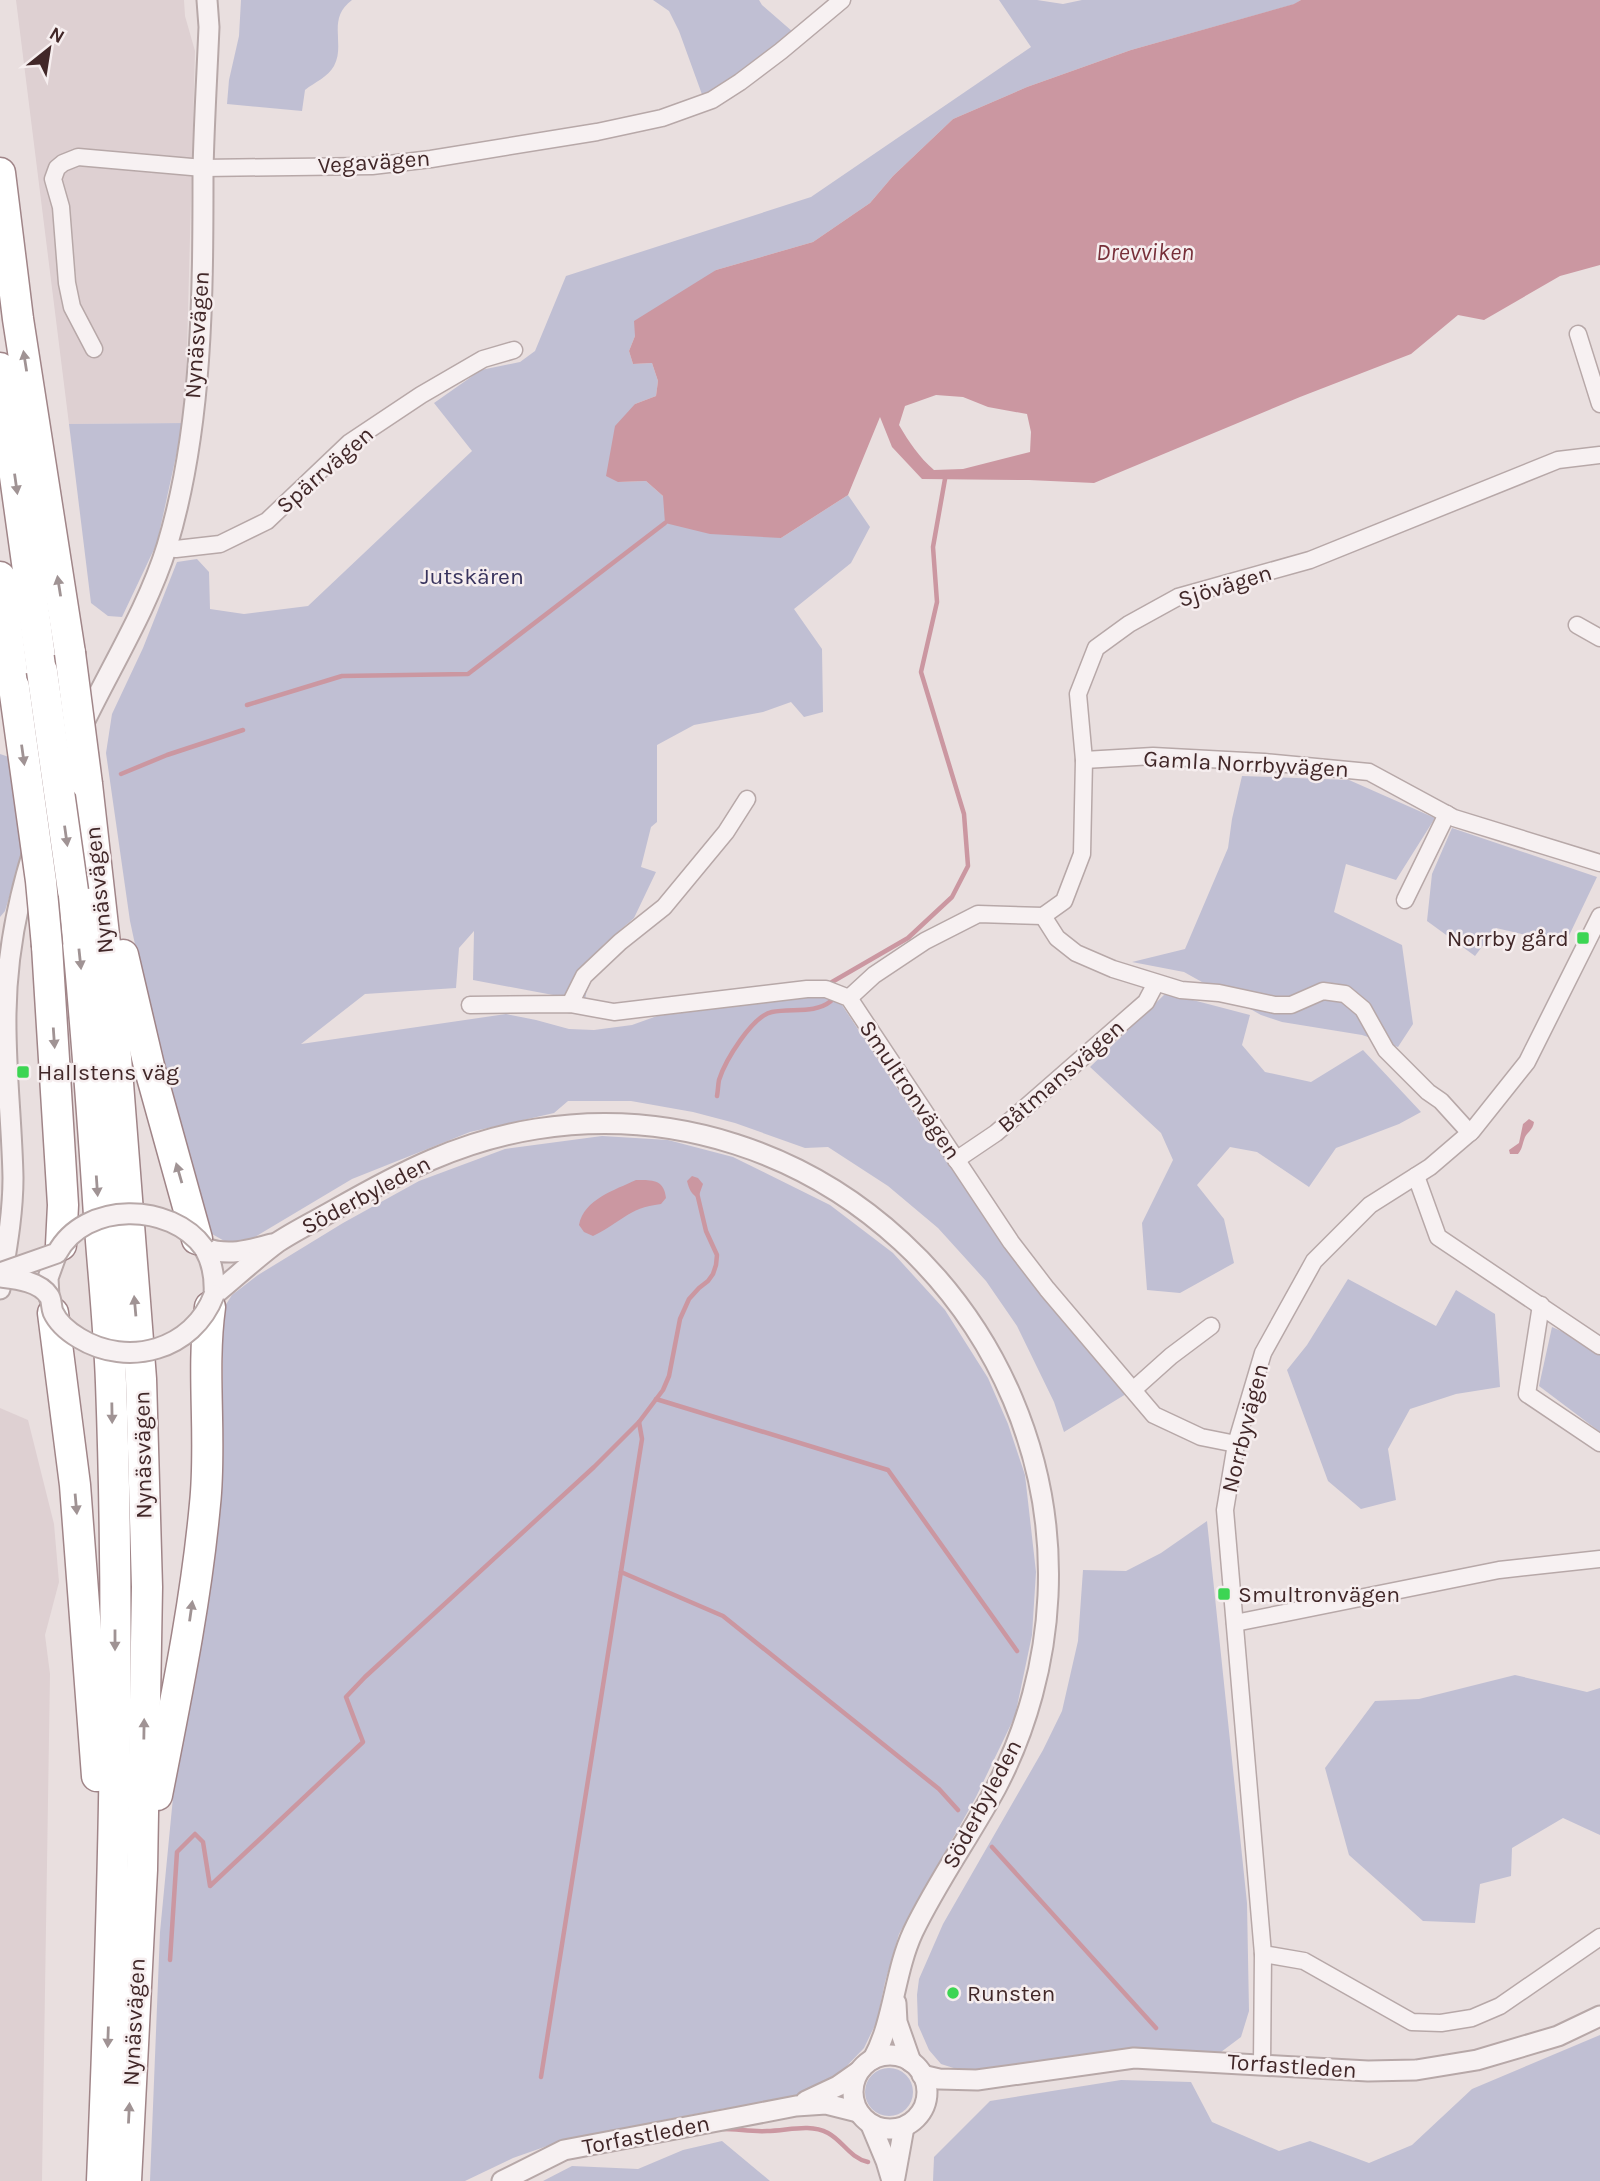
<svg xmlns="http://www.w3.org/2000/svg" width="1600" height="2181" font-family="Karla,sans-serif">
<rect width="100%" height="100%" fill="#e9dfdf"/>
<!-- built -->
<g fill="#ded0d2">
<polygon points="16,0 184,0 185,16 195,51 185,423 69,424"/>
<polygon points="0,1408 28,1420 54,1524 59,1582 45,1635 50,1674 42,2181 0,2181"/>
</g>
<!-- green -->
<g fill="#c0bfd3">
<path d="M241 0H352C326 19 346 44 334 66 328 77 315 82 305 90L302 111 227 104 229 80 239 36Z"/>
<polygon points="653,0 759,0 762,5 793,32 704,100 679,31 669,11"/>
<polygon points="999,0 1037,0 1063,4 1082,0 1301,0 1295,4 1131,50 1027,87 953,119 893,176 870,203 813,242 716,270 635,336 629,351 633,364 652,363 658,381 656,396 635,404 618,482 646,481 663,496 781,538 848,495 870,527 851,563 794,609 822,649 823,712 804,717 791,702 763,712 694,725 657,745 657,822 651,827 641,867 656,872 634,918 603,945 588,981 585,1001 473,980 474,931 459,948 456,988 365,994 301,1044 506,1014 536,1020 569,1029 594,1030 632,1025 657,1016 824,994 840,1002 930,1138 1022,1268 1126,1394 1064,1432 1054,1402 1017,1326 986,1281 938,1228 888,1186 828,1147 805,1148 735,1123 693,1112 631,1101 568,1101 554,1113 470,1132 352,1179 248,1241 228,1243 212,1234 184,1152 161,1066 130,921 106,753 112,714 143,648 177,562 197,559 209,572 210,609 244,614 308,606 472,451 434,403 481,370 520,362 535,351 566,276 811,197 1031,47"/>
<polygon points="185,423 178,447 157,543 122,617 108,616 91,603 69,424"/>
<polygon points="0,754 15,759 27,837 5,911 0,917"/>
<polygon points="1242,776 1349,780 1435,818 1396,880 1346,864 1334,912 1402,945 1413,1024 1398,1047 1362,1035 1282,1022 1261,1015 1184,972 1132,962 1185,949 1228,848 1232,819"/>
<polygon points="1452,828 1597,877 1565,944 1496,928 1475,956 1427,921 1432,874"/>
<polygon points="1166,993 1250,1015 1242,1045 1265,1072 1311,1082 1363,1050 1421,1112 1399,1124 1336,1148 1309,1187 1257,1152 1230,1147 1197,1185 1224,1219 1234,1263 1180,1293 1147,1290 1142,1223 1173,1160 1161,1133 1090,1067"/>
<polygon points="602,1136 668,1140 733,1157 830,1205 893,1253 945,1310 988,1378 1008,1424 1025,1475 1036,1572 1032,1635 1015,1716 976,1797 899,1934 885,1982 877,2021 864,2048 839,2074 793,2098 721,2109 567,2139 513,2158 465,2181 150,2181 160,1932 174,1787 223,1454 223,1309 232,1295 258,1275 343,1223 419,1181 505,1149"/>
<polygon points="1348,1279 1436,1326 1456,1290 1495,1314 1500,1387 1456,1394 1410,1409 1388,1449 1396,1500 1361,1509 1328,1481 1287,1370 1307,1345"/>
<polygon points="1552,1327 1577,1338 1600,1354 1600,1432 1539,1386"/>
<polygon points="1207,1521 1247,1903 1249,2011 1241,2037 1221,2052 1102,2054 963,2071 941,2064 929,2050 918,2025 917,1995 919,1979 943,1924 1043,1750 1062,1711 1078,1641 1083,1570 1126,1571 1161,1553"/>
<polygon points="1515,1675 1587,1692 1600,1688 1600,1835 1563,1818 1512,1848 1511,1876 1480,1884 1475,1923 1423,1921 1349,1855 1325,1768 1375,1701 1419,1699"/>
<polygon points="1600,2035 1600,2181 933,2181 934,2157 990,2101 1121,2080 1191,2082 1212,2122 1279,2151 1310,2141 1369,2163 1412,2145 1472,2089"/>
<circle cx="889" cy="2092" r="24"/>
<polygon points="722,2141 770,2181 543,2181 572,2166 638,2169 683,2150"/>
</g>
<!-- water -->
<g fill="#cb97a1" fill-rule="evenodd">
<path d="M1301 0H1600V265L1560 276 1484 320 1458 315 1411 354 1300 397 1094 483 1029 480 922 479 892 447 880 417 848 495 781 538 710 534 665 523 663 496 646 481 618 482 606 476 615 426 635 404 656 396 658 381 652 363 633 364 629 351 635 336 634 321 716 270 813 242 870 203 893 176 953 119 1027 87 1131 50 1294 4ZM936 395 963 397 988 407 1027 414 1031 432 1030 452 963 469 934 470C919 457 909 442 899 425L905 406Z"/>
<path d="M1529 1119 1534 1122C1533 1131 1526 1132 1524 1140 1522 1146 1522 1149 1518 1154H1510L1509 1150 1519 1143 1523 1124Z"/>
<path d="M692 1176 698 1178 703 1184 698 1198C691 1194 689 1189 687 1181Z"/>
<path d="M636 1180C652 1180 664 1179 666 1198L661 1204C627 1208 621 1223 593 1236L584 1232 579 1225C584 1199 615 1190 636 1180Z"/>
</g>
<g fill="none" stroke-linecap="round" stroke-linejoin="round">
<!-- stream -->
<g stroke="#cb97a1" stroke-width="4.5">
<polyline points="247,705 342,676 468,674 665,523"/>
<polyline points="121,774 167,755 243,730"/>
<polyline points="832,982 908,938 952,897 968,866 964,814 921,672 937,602 933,547 945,479"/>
<path d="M717 1096C718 1091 718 1085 719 1080 725 1061 752 1016 772 1012 792 1008 815 1014 831 1001"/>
<polyline points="656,1399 888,1470 1017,1651"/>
<polyline points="621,1572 723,1616 939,1789 958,1810"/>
<polyline points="992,1847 1156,2028"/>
<polyline points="170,1960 177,1852 195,1834 203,1842 210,1886 363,1742 346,1697 365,1677 594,1467 639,1422 663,1390 669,1376 680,1319 689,1299 699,1288 708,1281 713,1274 716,1265 717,1255 706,1231 697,1193"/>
<polyline points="541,2077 642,1439 639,1422"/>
<path d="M723 2129C738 2129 752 2132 767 2131 787 2131 809 2123 828 2133 843 2141 850 2158 868 2162"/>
</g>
<!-- minor casing -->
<g stroke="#b7a8a8" stroke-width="19">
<g id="minor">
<polyline points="1578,334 1600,404"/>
<polyline points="94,349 72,307 67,283 61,207 53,179 57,168 63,163 78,157 203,168 372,166 431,159 597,132 662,118 712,100 740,82 781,51 842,0"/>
<polyline points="166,548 176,549 220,544 267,521 349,443 421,395 483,359 514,350"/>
<polyline points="1577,625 1600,638"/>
<polyline points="1084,760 1153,756 1264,762 1369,772 1454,818 1600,863"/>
<polyline points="1405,900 1447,814"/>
<polyline points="1043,916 1057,938 1076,953 1113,969 1181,990 1219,993 1275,1005 1291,1005 1323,991 1345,994 1363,1009 1386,1050 1428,1092 1441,1101 1470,1133"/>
<polyline points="849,998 874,975 925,941 978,914 1043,916 1064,901 1082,854 1084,760 1078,694 1096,648 1129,624 1178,597 1310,560 1558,460 1600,455"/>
<polyline points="570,1004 584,976 620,942 664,907 726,832 747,799"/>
<polyline points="470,1005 570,1004 614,1012 807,989 826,989 849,998 1011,1242 1047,1289 1154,1415 1201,1437 1236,1444"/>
<polyline points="956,1160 996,1133 1146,1002 1156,983"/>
<polyline points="1416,1176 1438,1237 1600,1346"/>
<polyline points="1541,1305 1527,1394 1600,1443"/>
<polyline points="1133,1390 1171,1356 1211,1326"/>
<polyline points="1235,1623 1499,1570 1600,1559"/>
<polyline points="1263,1954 1304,1961 1412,2022 1441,2023 1472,2018 1500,2006 1600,1937"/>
<polyline points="1262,2064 1263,1954 1225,1510 1236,1444 1263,1353 1314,1261 1370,1205 1430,1167 1472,1131 1527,1062 1600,916"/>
</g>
</g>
<!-- tertiary casing -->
<g stroke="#b7a8a8" stroke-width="23">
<g id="tertiary">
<path d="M81 729C109 670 148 608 167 546 203 427 203 294 203 171 204 123 207 75 209 27L207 0"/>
<path d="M204 1248C228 1256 247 1251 271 1244"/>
<path d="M204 1248C213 1263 215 1278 214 1295"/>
<path d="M0 1289C6 1252 13 1215 13 1178 12 1123 5 1068 6 1013 7 934 27 858 57 786"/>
<path d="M214 1295C235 1278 256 1258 278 1242 296 1230 317 1220 336 1209 401 1172 460 1141 536 1129 815 1085 1061 1317 1048 1596 1045 1662 1027 1729 996 1788 970 1836 937 1882 913 1932 894 1973 894 2021 873 2059"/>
<polyline points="49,1297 48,1278 57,1253"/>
<polyline points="896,2003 897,2022 911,2062"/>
<circle cx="890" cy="2092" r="37"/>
<polyline points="922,2075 939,2079 977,2080 1134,2058 1368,2071 1416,2070 1477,2060 1558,2036 1600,2016"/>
<polyline points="806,2101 838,2086 858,2072"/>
<polyline points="871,2125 886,2161 892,2181"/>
<polyline points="895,2177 904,2127"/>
<polyline points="502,2181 564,2150 739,2117 796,2106 826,2104 858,2112"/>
</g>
</g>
<!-- motorway casing -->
<g stroke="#a08588" stroke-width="33">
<g id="motorway">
<polyline points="0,173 18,319 70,653"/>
<polyline points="0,368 42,671"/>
<polyline points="0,577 14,687"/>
<polyline points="87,784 112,1006 141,1379 147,1587 142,1870 126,2181"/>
<path d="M73 891C84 999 92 1107 99 1215 103 1271 109 1327 111 1383 121 1649 113 1915 102 2181"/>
<polyline points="47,946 63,1205 61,1245"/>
<polyline points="123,955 149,1066 197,1239"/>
<polyline points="53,1313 75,1485 97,1776"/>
<path d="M157 1795C176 1698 196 1602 205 1504 212 1439 201 1372 210 1307"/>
</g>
</g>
<!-- minor -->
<use href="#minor" stroke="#f7f1f2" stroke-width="16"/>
<!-- tertiary -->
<use href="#tertiary" stroke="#f7f1f2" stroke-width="19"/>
<!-- motorway -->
<use href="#motorway" stroke="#fff" stroke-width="30"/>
<!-- tertiary-bridge casing -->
<g stroke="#b7a8a8" stroke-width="23" stroke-linecap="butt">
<g id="tertiary-bridge">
<path d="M0 1273 57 1253C85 1201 171 1202 204 1248"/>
<path d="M0 1277C16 1279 39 1281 49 1296 52 1300 51 1307 53 1312 58 1323 69 1332 79 1338 128 1368 193 1350 214 1295"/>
</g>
</g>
<!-- motorway-bridge casing -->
<g stroke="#a08588" stroke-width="33" stroke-linecap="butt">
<g id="motorway-bridge">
<polyline points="70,653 87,784"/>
<polyline points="42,671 73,891"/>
<polyline points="14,687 41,881 47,946"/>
</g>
</g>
<!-- tertiary-bridge -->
<use href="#tertiary-bridge" stroke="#f7f1f2" stroke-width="19"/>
<!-- motorway-bridge -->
<use href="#motorway-bridge" stroke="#fff" stroke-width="30"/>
</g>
<!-- one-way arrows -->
<defs><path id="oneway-solid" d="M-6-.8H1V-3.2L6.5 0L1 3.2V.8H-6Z" transform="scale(1.75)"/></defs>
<g fill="#a09394">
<use href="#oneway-solid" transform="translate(25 361) rotate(-99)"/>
<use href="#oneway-solid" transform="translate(16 484) rotate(82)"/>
<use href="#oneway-solid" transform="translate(59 586) rotate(-99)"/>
<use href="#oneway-solid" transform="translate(23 755) rotate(82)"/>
<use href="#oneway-solid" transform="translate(66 836) rotate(82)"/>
<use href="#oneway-solid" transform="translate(80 959) rotate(84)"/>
<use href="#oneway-solid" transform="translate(54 1038) rotate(86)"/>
<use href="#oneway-solid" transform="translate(179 1173) rotate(-106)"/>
<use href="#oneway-solid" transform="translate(97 1186) rotate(86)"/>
<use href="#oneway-solid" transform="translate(135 1306) rotate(-95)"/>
<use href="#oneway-solid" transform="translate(112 1413) rotate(89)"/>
<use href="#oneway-solid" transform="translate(76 1504) rotate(85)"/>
<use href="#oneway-solid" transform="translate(191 1611) rotate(-82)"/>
<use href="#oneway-solid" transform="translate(115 1640) rotate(90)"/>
<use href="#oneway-solid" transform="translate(144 1729) rotate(-89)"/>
<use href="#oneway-solid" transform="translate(108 2037) rotate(92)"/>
<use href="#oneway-solid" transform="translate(129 2113) rotate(-87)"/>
</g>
<!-- markers -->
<g fill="#3cd553" stroke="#f6eeef" stroke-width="2.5">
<rect x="1576" y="931" width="14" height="14" rx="3.5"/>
<rect x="16" y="1065" width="14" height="14" rx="3.5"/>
<rect x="1217" y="1587" width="14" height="14" rx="3.5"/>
<circle cx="953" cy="1993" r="7"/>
</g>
<g text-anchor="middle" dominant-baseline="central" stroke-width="5" stroke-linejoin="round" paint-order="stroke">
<!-- street labels -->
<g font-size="23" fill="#412728" stroke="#f6eeef">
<text transform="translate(374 162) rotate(-4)">Vegavägen</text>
<text transform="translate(197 335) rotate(-86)">Nynäsvägen</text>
<text transform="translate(325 470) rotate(-41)">Spärrvägen</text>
<text transform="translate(1225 586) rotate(-17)">Sjövägen</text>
<text transform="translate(1246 764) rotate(3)">Gamla Norrbyvägen</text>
<text transform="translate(99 890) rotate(-96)">Nynäsvägen</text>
<text transform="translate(1061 1076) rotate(-41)">Båtmansvägen</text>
<text transform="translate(910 1090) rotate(56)">Smultronvägen</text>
<text transform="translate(366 1195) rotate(-28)">Söderbyleden</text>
<text transform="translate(1245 1428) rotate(-76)">Norrbyvägen</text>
<text transform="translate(143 1455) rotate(-91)">Nynäsvägen</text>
<text transform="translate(982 1804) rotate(-62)">Söderbyleden</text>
<text transform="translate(134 2022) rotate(-87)">Nynäsvägen</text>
<text transform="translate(1292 2066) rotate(4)">Torfastleden</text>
<text transform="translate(646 2135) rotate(-11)">Torfastleden</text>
</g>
<!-- park labels -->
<g font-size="23" fill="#38335d" stroke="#f6eeef">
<text x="472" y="576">Jutskären</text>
</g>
<!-- poi labels -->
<g font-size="23" fill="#412728" stroke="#f6eeef" text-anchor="start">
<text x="1569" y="938" text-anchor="end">Norrby gård</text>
<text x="37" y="1072">Hallstens väg</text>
<text x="1238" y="1594">Smultronvägen</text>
<text x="967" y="1993">Runsten</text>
</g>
<!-- water labels -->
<g font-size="24" font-style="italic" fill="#772f39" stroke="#f6eeef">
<text x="1145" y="252">Drevviken</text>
</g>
</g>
<!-- north arrow -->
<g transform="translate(49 49) rotate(30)" stroke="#f6eeef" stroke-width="5" paint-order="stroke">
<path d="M0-5L12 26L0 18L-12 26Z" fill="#412728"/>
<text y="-10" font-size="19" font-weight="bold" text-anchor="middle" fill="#412728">N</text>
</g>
</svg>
